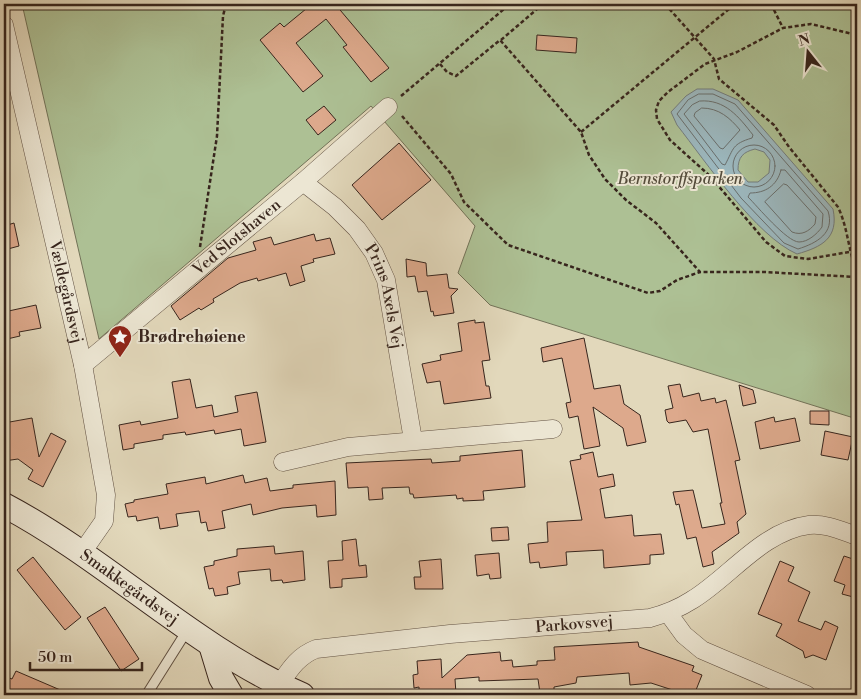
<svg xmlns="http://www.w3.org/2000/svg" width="861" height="699" font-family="'Libre Bodoni',serif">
<rect width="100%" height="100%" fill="#e2d8bb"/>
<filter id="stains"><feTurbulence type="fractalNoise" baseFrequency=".004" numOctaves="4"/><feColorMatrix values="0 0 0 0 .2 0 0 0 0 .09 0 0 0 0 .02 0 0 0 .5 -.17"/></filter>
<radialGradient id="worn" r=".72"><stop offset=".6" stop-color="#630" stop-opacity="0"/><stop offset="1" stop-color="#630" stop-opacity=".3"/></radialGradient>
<!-- green -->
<polygon fill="#adc094" stroke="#727258" points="22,4 857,4 857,419 490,305 458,273 475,226 371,106 99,339"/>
<!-- water -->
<path fill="#9bb6bc" stroke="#737c7c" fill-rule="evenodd" d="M697 89H713L738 100 833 209C839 238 822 247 797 254 756 236 706 162 677 125L671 112 686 96ZM755 149 764 152 770 160 769 173 758 182H748L738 170C738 157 743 152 755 149Z"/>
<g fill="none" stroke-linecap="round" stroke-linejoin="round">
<!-- shore -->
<g stroke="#696e6c" stroke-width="1">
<path d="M699 94H713L735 104 828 211C835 233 817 243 798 249L784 243 741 198 677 114 688 100Z"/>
<path d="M700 101C725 99 739 117 753 135L752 138C732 144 734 148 725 165L722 164 684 114 692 105Z"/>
<path d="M702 108C719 108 730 118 740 130L723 149 720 148 694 116 695 113Z"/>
<circle cx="754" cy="166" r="21"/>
<path d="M781 170H785L823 214 822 227C817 234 808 242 799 242 787 242 757 206 748 197L750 193C765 193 777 186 781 170Z"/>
<path d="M784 184 787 185 816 217 815 224C809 231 802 236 792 232L765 202Z"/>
</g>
</g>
<!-- building -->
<g fill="#dda98c" stroke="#37251d">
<polygon points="312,4 335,4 389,68 371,82 343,47 347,45 326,19 296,43 323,76 303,92 260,40 280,23 284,27"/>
<polygon points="537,35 577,38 576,53 536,50"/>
<polygon points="324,106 336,120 318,135 306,120"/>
<polygon points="399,143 431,180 382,220 352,185"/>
<polygon points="14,223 19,246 4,250 4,226"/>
<polygon points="314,234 316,241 330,238 335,254 313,259 314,262 301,266 305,281 290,286 286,273 258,281 257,278 240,283 213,299 214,302 201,310 199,308 180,320 171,306 228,258 256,250 253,242 271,237 274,245"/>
<polygon points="406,259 426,263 427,276 447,274 449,288 458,289 451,296 454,313 434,316 433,311 431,312 427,291 418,292 415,276 407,277"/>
<polygon points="36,305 41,328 19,332 20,336 7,339 4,312"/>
<polygon points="475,320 475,323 484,322 490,360 482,361 486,386 489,386 491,398 444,404 440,381 427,383 422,364 441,360 440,355 462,351 458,323"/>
<polygon points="584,338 594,389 620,385 624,404 640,415 646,442 627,446 623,428 593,407 600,446 584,449 578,416 569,418 566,403 571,402 562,358 543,362 541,348"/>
<polygon points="190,379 196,408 212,405 214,417 238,412 235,396 257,392 266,442 244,446 241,429 215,434 214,430 186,435 185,432 163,435 163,439 134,444 134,448 123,450 119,425 140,421 141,425 178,418 172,382"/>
<polygon points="680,384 683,397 699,393 701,401 715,398 716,403 726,400 740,460 735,461 746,514 737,522 739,533 712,552 714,564 703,567 696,537 687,539 679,504 676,505 673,492 693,490 702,528 725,524 720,503 722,503 708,429 693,432 686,420 669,423 667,421 665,410 673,408 668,386"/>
<polygon points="739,385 753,390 756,403 743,406"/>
<polygon points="810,411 829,411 829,425 810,424"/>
<polygon points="774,417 775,422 795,418 800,441 760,449 755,422"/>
<polygon points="32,418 39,457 51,433 66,441 43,487 28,479 33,470 18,459 4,461 4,423"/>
<polygon points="825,431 853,437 848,460 821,455"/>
<polygon points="522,450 525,487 483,491 484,500 463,501 463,498 457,499 456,495 414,498 413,494 410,494 409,487 382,488 383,499 369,500 368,487 348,488 346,463 431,459 432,463 460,461 460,456"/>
<polygon points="593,452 598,477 613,474 615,486 600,489 605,518 632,515 634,536 661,534 664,554 650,555 650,564 604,568 603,550 566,552 567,565 540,568 539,562 530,563 528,544 548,542 547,522 582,520 570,461 581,459 580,455"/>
<polygon points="243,475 245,483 267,478 270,491 293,488 293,485 335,481 336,515 317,517 316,505 282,508 253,515 251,504 222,511 225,528 208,531 206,522 201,523 199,511 176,514 178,526 160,529 158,517 137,521 136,516 128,517 125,504 134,502 134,500 168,494 166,484 205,477 206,484"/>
<polygon points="508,527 509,540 492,541 491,528"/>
<polygon points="356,539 359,566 366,565 367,577 342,579 342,587 330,588 328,561 343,560 342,541"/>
<polygon points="274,546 275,554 303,551 305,580 283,583 282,580 271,581 270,569 238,572 240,584 227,587 228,594 215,596 213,588 209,589 204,567 214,565 214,561 237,556 237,549"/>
<polygon points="499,553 501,578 490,579 489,574 477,576 475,555"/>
<polygon points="854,555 857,555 857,598 842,594 845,585 834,581 844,556 853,559"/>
<polygon points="33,557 81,617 65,630 17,570"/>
<polygon points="441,559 443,589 415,589 414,577 421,577 419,561"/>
<polygon points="780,561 794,567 788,581 810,592 798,621 821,630 825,621 838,627 826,660 813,655 805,658 803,651 776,636 782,624 758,614"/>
<polygon points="105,607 139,659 121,671 87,618"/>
<polygon points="638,642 639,647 694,666 692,671 702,675 694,695 688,695 651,683 630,685 629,673 577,677 576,683 554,687 554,692 540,693 538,679 479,681 479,677 455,679 456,694 447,695 419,695 419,687 414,688 413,675 418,674 417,661 441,659 442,678 467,655 500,652 501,661 512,660 513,667 537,665 537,661 555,660 554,647"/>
<polygon points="16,671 72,695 4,695 4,676 12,679"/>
</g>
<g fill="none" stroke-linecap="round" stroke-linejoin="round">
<!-- lane casing -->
<g stroke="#625244" stroke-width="11">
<polyline id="lane" points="147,694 188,629"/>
</g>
<!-- street casing -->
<g stroke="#625244" stroke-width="19">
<g id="street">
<path id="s1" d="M4 25 83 365 106 495 104 521 81 554"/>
<path id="s2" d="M303 182 335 207 357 229 374 253 386 280 413 440"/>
<path id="s3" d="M83 365 303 182 388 107"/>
<polyline points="283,462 348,447 553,429"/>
<polyline points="668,613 684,635 702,650 807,695"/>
<path id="s4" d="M279 685C290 669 298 656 316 649L450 634 650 618C665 614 678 609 692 600 730 577 762 531 809 525 825 523 842 531 857 536"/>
</g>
</g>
<!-- secondary casing -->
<g stroke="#37251d" stroke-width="26">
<g id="secondary">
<path id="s5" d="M4 505C108 560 193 647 302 695"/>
<polyline points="211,645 221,678 231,695"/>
</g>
</g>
<!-- path -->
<g stroke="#37251d" stroke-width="2.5" stroke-dasharray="4 2.5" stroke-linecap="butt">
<path d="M665 4 714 59 719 79 774 125 789 147 838 207C848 228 848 250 857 272"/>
<polyline points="771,4 783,28"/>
<polyline points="501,40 543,4"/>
<polyline points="440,64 447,72 456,76 500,40 581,132 589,155 605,179 626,200 656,223 700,272 764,272 857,277"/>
<polyline points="401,96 510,4"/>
<polyline points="402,116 451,174 464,202 508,245 648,293 660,291 677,280 700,272"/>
<polyline points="581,132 735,4"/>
<polyline points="200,247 217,136 223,16 226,4"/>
<polyline points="849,252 808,259 785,256 766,242 710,176 670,140 657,119 656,110 659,101 668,92 705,64 737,52 783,28 811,24 857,35"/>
</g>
<!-- lane -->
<use href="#lane" stroke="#ece6d3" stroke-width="9"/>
<!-- street -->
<use href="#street" stroke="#ece6d3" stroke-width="18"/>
<!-- secondary -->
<use href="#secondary" stroke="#ece6d3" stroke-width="24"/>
</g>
<!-- icons -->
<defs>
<g id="sight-pin" transform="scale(1.25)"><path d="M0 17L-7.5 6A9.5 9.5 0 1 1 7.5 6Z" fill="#8f2418" stroke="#ece6d3"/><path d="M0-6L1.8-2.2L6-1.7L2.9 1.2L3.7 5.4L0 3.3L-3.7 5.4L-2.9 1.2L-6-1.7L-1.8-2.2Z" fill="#fff"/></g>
</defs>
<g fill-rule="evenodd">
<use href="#sight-pin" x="120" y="337"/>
</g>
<g text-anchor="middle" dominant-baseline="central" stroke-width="4" stroke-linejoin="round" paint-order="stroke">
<!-- park labels -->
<g font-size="16" font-style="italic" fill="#544c3b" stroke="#ece6d3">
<text x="680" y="179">Bernstorffsparken</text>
</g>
<!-- street labels -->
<g font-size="16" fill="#37251d" stroke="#ece6d3">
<text stroke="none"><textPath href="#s3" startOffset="200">Ved Slotshaven</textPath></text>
<text stroke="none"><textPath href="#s1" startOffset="274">Vældegårdsvej</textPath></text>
<text stroke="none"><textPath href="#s2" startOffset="146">Prins Axels Vej</textPath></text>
<text stroke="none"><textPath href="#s5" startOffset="150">Smakkegårdsvej</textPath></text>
<text stroke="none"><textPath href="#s4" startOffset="312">Parkovsvej</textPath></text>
</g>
<!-- poi labels -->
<g font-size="16" font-weight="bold" fill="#37251d" stroke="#ece6d3" text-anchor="start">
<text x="138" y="337">Brødrehøiene</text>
</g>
</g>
<!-- margin -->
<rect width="861" height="699" fill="none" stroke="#e2d8bb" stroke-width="20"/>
<rect x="5" y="5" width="851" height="689" fill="none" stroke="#37251d" stroke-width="2.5"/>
<rect x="10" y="10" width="841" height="679" fill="none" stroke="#37251d"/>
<!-- north arrow -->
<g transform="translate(808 52) rotate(343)" stroke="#ece6d3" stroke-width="4" paint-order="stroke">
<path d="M0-4L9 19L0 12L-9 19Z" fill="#37251d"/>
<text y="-8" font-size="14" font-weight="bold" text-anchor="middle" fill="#37251d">N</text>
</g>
<!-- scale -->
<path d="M30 662v8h112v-8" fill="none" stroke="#37251d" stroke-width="2.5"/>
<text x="38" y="662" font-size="15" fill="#37251d" stroke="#ece6d3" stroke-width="4" paint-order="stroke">50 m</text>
<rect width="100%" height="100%" filter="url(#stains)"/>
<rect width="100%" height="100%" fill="url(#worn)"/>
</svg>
